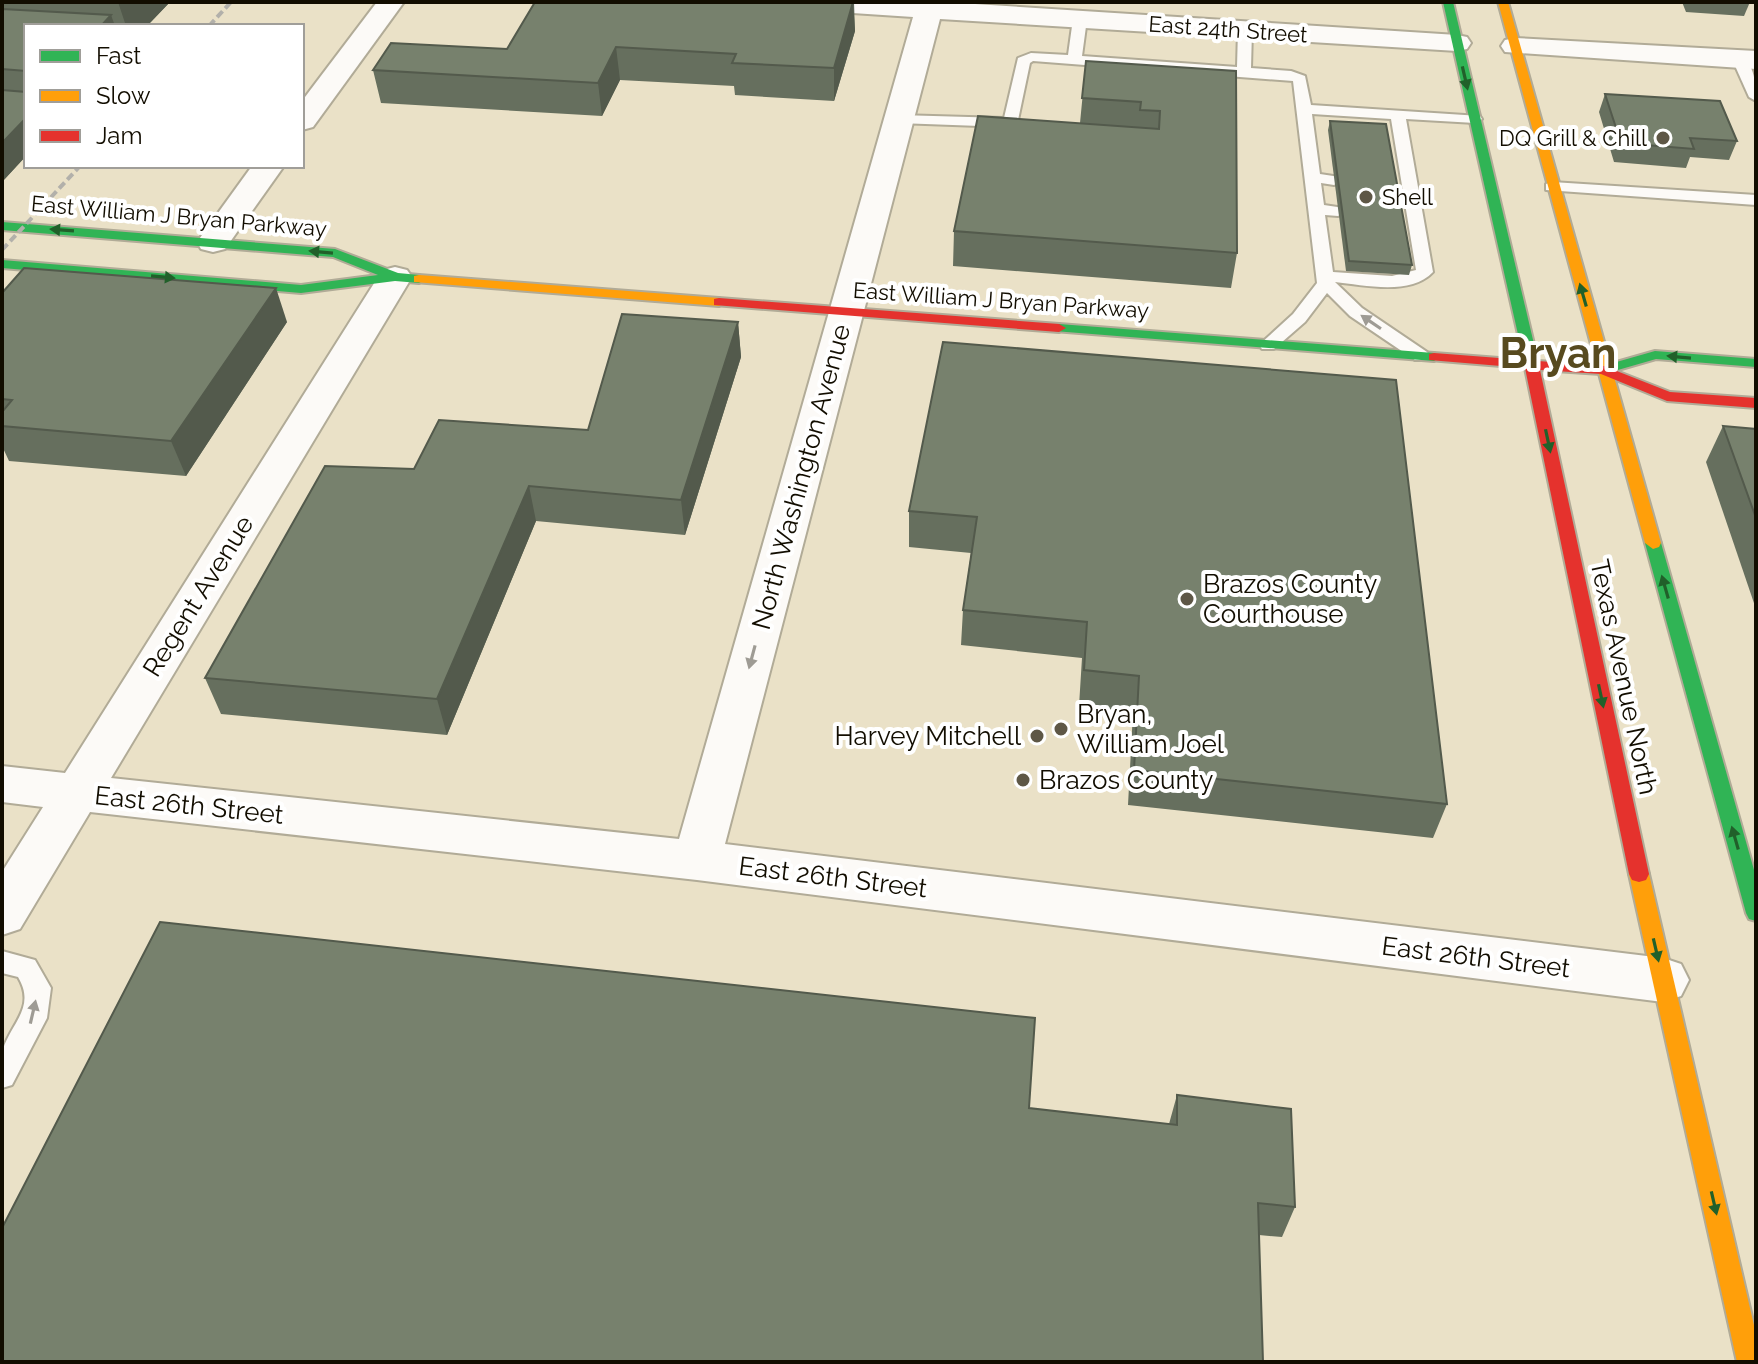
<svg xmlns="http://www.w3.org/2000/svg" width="1758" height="1364" font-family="Raleway,sans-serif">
<rect width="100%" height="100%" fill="#eae1c7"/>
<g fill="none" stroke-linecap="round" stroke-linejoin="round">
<!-- lane casing -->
<g stroke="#b1ab97" stroke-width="4">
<g id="lane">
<path d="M1080 15 1087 19 1082 56 1237 67 1238 30 1245 26 1252 30 1251 68 1291 71 1305 76 1311 105 1480 116 1482 119 1475 123 1406 119 1433 272C1411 296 1364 285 1335 282L1362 308 1427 352 1430 356 1427 360H1415L1350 316 1327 293 1305 322 1274 349H1262L1259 345 1293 314 1317 283 1293 81 1033 61 1030 63 1018 120 1007 127 898 123 891 119 898 115 1004 118 1018 58 1031 53 1068 55 1073 19ZM1312 114 1391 119 1416 270 1392 276 1333 272 1325 215 1338 216 1346 211 1344 208 1324 205 1321 183 1334 185 1342 180 1340 177 1320 174Z"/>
<path d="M1739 55C1755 63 1756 85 1756 101L1749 97 1732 59Z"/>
<polygon points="1552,182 1756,195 1756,205 1546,190 1546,184"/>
<path d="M2 951 35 960 51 988 47 1018 12 1085 2 1088C2 1076 0 1060 3 1049 12 1022 36 1007 18 977L2 973Z"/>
</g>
</g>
<!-- street casing -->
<g stroke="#b1ab97" stroke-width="4">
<g id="street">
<polygon points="377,2 404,2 313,127 302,130 302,101"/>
<polygon points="794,2 944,2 1457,35 1467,37 1471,43 1467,49 1457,51 940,19 725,844 1663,958 1681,964 1689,980 1681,996 1663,1002 697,880 90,812 20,929 2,935 2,872 43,807 2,802 2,766 65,773 378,277 383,270 395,267 407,270 412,277 111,778 679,839 913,17 807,10 797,8"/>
<polygon points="1515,38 1756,51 1756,69 1505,52 1501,46 1505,40"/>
<polygon points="252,166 284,166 225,249 213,252 201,249 197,242"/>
</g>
</g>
<!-- fast casing -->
<g stroke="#b1ab97" stroke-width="4">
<g id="fast">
<polygon points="1443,2 1453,2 1538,361 1536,364 1526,364 1524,361"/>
<polygon points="2,222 335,249 398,273 419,275 426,279 419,283 395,281 301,293 2,268 2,260 301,285 378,275 333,257 2,230"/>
<polygon points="1059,324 1434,353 1441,357 1434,361 1054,331 1052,328"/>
<polygon points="1655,351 1756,359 1756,367 1656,359 1604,374 1597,370 1599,367"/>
<polygon points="1653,537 1661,543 1756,877 1756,921 1749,919 1746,913 1645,543"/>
</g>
</g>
<!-- slow casing -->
<g stroke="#b1ab97" stroke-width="4">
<g id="slow">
<polygon points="1498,2 1508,2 1661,543 1659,547 1653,549 1645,543"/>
<polygon points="419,275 719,298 726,302 719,306 414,282 414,276"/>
<polygon points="1639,866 1646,868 1649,874 1756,1334 1756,1362 1737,1362 1629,874 1632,868"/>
</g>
</g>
<!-- jam casing -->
<g stroke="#b1ab97" stroke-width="4">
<g id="jam">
<polygon points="719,298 1059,324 1066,328 1059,332 714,305 714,299"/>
<polygon points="1434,353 1525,360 1531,357 1538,361 1604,366 1670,392 1756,398 1756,408 1667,401 1601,374 1540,370 1649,874 1646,880 1639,882 1632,880 1629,874 1525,368 1429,360 1429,354"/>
</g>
</g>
<!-- lane -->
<use href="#lane" fill="#fcfaf7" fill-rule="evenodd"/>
<!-- street -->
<use href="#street" fill="#fcfaf7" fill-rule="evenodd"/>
<!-- fast -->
<use href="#fast" fill="#30b455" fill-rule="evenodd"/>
<!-- slow -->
<use href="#slow" fill="#ff9f0a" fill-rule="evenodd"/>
<!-- jam -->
<use href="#jam" fill="#e5322d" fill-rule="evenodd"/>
<!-- rail -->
<g stroke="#b2b0aa" stroke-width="4" stroke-dasharray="8 4" stroke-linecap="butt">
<polyline points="209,26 231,2"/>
<polyline points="2,250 80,166"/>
</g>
</g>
<!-- wall -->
<g fill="#666f5e">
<polygon points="2,2 170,2 147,26 26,26 26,156 2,182"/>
<polygon points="535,2 854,2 855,31 834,101 735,95 734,86 620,80 602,116 381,103 373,70 507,49"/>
<polygon points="1682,2 1750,2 1744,16 1686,12"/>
<polygon points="1086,61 1236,71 1237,253 1231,288 953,266 954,231 1080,123"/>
<polygon points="1605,94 1737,141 1729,160 1690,157 1686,168 1614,162 1599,112"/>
<polygon points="1330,121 1412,265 1409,275 1346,271 1328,130"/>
<polygon points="2,293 287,322 186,476 9,461 2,446"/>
<polygon points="738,322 741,357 685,535 536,521 447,735 221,714 205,678 414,469 588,430"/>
<polygon points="943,342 1447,804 1433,838 1128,805 1133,712 1079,706 1082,658 961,645 963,610 971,553 909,547 909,511"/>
<polygon points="1723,426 1756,429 1756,609 1706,462"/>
<polygon points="1177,1095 1295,1207 1282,1237 1259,1235 1029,1108 1169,1124"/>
</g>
<!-- shaded-wall -->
<g fill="#535a4c">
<polygon points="118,2 170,2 147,26 126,26"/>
<polygon points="853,2 855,31 834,101 834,68"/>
<polygon points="111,15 115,26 101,26"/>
<polygon points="616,47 620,80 602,116 598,83"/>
<polygon points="26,118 26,156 2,182 2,143"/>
<polygon points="276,288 287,322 186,476 171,441"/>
<polygon points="738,322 741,357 685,535 681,500"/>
<polygon points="529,486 536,521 447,735 437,699"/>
</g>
<!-- building -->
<g fill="#77816d" stroke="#535a4c" stroke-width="2">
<polygon points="535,2 853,2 834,68 732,63 736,54 616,47 598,83 373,70 391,43 507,49"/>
<polygon points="2,9 111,15 101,26 26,26 26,71 2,69"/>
<polygon points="1086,61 1236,71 1237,253 954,231 978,116 1159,129 1160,111 1140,110 1141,102 1082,98"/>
<polygon points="2,90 26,92 26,118 2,143"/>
<polygon points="1605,94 1720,101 1737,141 1690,138 1694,149 1621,143"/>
<polygon points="1330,121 1386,124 1412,265 1349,261"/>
<polygon points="24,268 276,288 171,441 2,426 2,412 12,400 2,399 2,293"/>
<polygon points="622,314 738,322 681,500 529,486 437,699 205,678 325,466 414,469 439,420 588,430"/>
<polygon points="943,342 1396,380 1447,804 1134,770 1139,676 1084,670 1087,622 963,610 977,517 909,511"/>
<polygon points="1723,426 1756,429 1756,518"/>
<polygon points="160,922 1035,1018 1029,1108 1177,1125 1177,1095 1291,1109 1295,1207 1258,1203 1263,1362 2,1362 2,1228"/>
</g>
<!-- one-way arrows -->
<defs><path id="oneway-solid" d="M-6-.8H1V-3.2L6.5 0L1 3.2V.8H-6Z" transform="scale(2)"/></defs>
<g fill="#21602a">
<use href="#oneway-solid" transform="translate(1465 78) rotate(77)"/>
<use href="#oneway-solid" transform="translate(62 230) rotate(-176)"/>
<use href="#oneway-solid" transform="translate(321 252) rotate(-175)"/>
<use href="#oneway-solid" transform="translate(163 277) rotate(5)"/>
<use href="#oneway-solid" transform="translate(1583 295) rotate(-106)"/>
<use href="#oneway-solid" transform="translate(1679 357) rotate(-175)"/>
<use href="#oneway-solid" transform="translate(1548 441) rotate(78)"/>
<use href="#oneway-solid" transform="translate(1665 587) rotate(-106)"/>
<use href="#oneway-solid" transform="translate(1601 696) rotate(78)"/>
<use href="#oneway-solid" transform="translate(1735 838) rotate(-106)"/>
<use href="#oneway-solid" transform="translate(1656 950) rotate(77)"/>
<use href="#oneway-solid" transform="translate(1714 1203) rotate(77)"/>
</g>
<g fill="#9e9b94">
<use href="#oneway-solid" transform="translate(1371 322) rotate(-146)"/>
<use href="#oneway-solid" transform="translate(752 657) rotate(105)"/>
<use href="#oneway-solid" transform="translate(33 1012) rotate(-77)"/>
</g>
<!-- markers -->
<g fill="#5e5746" stroke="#fff" stroke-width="3">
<circle cx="1663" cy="138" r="8"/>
<circle cx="1366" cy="197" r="8"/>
<circle cx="1187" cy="599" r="8"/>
<circle cx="1061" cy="729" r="8"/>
<circle cx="1037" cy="736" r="8"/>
<circle cx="1023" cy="780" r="8"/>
</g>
<g text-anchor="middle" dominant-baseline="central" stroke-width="8" stroke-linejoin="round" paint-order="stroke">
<!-- far-street labels -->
<g font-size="22" fill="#120d00" stroke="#fff">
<text transform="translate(1228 29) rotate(4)">East 24th Street</text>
<text transform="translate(179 216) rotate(5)">East William J Bryan Parkway</text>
<text transform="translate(1001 300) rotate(4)">East William J Bryan Parkway</text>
</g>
<!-- far-poi labels -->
<g font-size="22" fill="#120d00" stroke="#fff" text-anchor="end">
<text x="1647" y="138">DQ Grill &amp; Chill</text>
<text x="1382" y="197" text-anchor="start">Shell</text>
</g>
<!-- street labels -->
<g font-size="26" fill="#120d00" stroke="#fff">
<text transform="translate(801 477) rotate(-75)">North Washington Avenue</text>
<text transform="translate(198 596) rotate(-58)">Regent Avenue</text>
<text transform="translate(1624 677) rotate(78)">Texas Avenue North</text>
<text transform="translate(189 805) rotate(6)">East 26th Street</text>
<text transform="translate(833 877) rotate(7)">East 26th Street</text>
<text transform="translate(1476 957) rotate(7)">East 26th Street</text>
</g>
<!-- poi labels -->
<g font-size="26" fill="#120d00" stroke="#fff" text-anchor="start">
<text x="1203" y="584">Brazos County<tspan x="1203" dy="30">Courthouse</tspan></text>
<text x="1077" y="714">Bryan,<tspan x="1077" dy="30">William Joel</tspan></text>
<text x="1021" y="736" text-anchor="end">Harvey Mitchell</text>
<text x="1039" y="780">Brazos County</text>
</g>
<!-- town labels -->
<g font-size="42" font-weight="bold" fill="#574a1f" stroke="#fff">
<text x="1558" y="353">Bryan</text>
</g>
</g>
<!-- border -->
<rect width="1758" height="1364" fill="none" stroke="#120d00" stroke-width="8"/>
<!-- legend -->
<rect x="24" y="24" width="280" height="144" fill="#ffffff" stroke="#a09e99" stroke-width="2"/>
<rect x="40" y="50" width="40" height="12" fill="#30b455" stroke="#a09e99" stroke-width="2"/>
<text x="96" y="64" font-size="24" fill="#120d00">Fast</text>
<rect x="40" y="90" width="40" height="12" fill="#ff9f0a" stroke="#a09e99" stroke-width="2"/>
<text x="96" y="104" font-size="24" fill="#120d00">Slow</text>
<rect x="40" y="130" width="40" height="12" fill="#e5322d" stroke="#a09e99" stroke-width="2"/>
<text x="96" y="144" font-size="24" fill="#120d00">Jam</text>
</svg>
